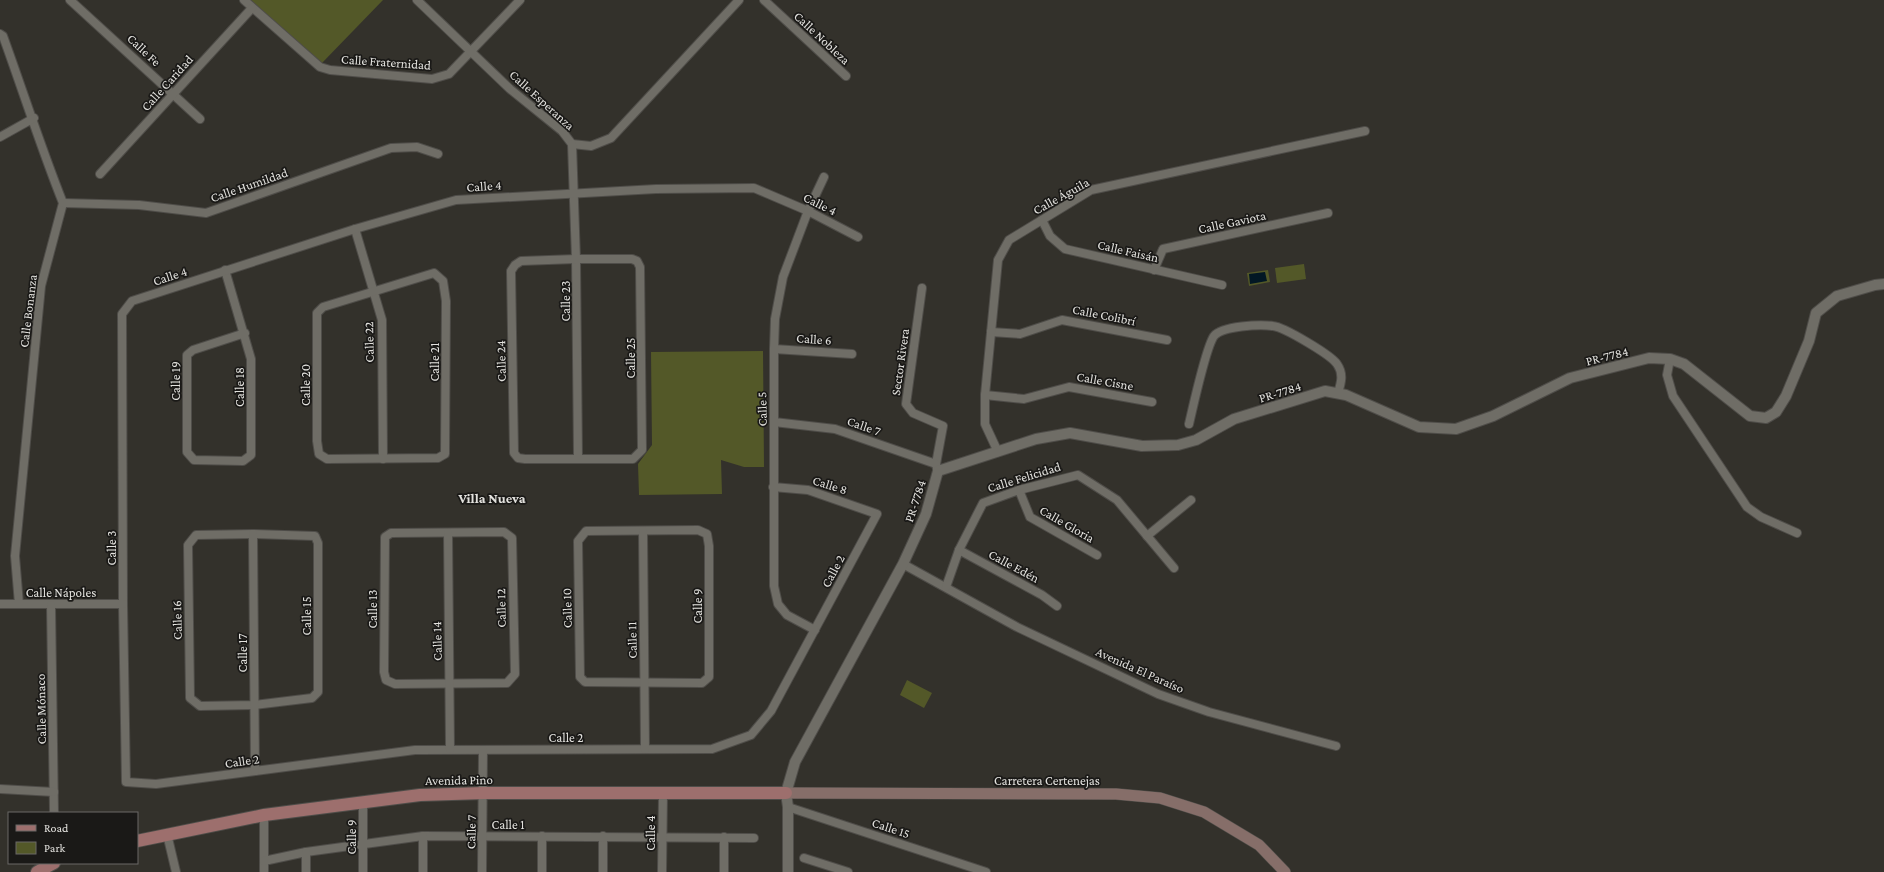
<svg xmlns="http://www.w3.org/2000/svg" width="1884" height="872" font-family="'Crimson Pro',serif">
<rect width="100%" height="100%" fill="#33312b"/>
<!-- green -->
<g fill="#535828">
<polygon points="247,0 383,0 321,64"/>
<polygon points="1304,264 1306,279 1277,283 1275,268"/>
<polygon points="1268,270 1270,282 1249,286 1247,273"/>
<polygon points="763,351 764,467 744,467 721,460 722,494 639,495 638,464 652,445 651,352"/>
<polygon points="907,680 932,693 924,708 900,695"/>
</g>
<!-- water -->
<polygon fill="#021724" points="1265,272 1267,281 1250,284 1249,274"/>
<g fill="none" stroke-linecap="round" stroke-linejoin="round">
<!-- minor casing -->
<g stroke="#4f4d49" stroke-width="10">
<g id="minor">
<polyline points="70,0 200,119"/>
<polyline points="244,0 320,67 330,70 432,79 449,74 520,0"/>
<polyline points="417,0 510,89 562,131 572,144 591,146 611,138 739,0"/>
<polyline points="764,0 846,76"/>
<path d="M0 34 3 36C23 91 41 148 63 203L41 286 15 556 19 604"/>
<polyline points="0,137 34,118"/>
<polyline points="572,144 576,259 578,458"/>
<polyline points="100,174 252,8"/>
<polyline points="63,203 139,205 206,213 391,148 417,147 438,154"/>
<polyline points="1042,220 1050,236 1065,249 1222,285"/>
<polyline points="355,229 382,320 383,459"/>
<polygon points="576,259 632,259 637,261 640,267 642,450 633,459 525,459 518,458 514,453 511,271 515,265 521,261"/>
<polyline points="225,270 251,359 251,455 243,461 194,460 187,452 187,355 193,350 245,333"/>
<polyline points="1154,270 1163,249 1328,213"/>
<polygon points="434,273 443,281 446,301 445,454 438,458 327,459 319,454 317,441 317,313 323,307"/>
<polyline points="922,288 906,404 913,413 943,426 936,464"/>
<polyline points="991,332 1020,334 1062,320 1167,340"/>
<polyline points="774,349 852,354"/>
<polyline points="1670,359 1667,375 1673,396 1747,507 1761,517 1797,533"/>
<polyline points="985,395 1024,399 1069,387 1152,402"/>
<polyline points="774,422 835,429 936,464 937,469"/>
<path d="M1189 424C1193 407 1206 347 1214 336 1222 326 1260 324 1273 326 1284 327 1331 355 1337 364 1344 374 1341 383 1338 393"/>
<polyline points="998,452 985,424 985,395 998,260 1009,240 1091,190 1365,131"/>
<polyline points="773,487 808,490 877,514 771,711 751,735 712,749 415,750 156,784 126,782 123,604 122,314 132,301 355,229 456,200 656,189 754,188 808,211 858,237"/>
<polyline points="1019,490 1030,517 1097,555"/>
<polygon points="698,530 707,534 709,546 709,677 702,683 585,682 580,677 578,541 586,531"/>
<polyline points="643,531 645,749"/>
<polygon points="504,532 512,538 515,674 507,683 395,684 386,680 384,672 385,537 391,533"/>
<polyline points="448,533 450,749"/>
<polygon points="253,534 315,536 318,543 318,692 312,698 254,705 200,706 190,698 188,545 196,535"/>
<polyline points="253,534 255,771"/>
<polyline points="1147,536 1191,500"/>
<polyline points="959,550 1042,595 1057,606"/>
<polyline points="903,564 1017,627 1158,694 1209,712 1336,746"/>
<polyline points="946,587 959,550 983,503 1019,490 1078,475 1117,500 1174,568"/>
<polyline points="0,604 123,604"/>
<polyline points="51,605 54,813"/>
<polyline points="815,630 787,615 778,604 774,586 774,349 775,319 783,277 808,211 824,177"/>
<polyline points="0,789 54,792"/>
<polyline points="788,807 986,872"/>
<polyline points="264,815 264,871"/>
<polyline points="167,834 176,872"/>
<polyline points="603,836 603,872"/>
<polyline points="804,858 848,872"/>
<polyline points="264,861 306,852 423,836 754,838"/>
<polyline points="306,872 306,852"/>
<polyline points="363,872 363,802"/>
<polyline points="423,872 423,836"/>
<polyline points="482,872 483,750"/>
<polyline points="542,872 542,836"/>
<polyline points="662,872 663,793"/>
<polyline points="724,872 724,837"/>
</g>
</g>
<!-- tertiary casing -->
<g stroke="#4f4d49" stroke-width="12">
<polyline id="tertiary" points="788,872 788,807 786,793 795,762 903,564 926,514 938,471 1036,439 1070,433 1142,446 1178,445 1196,440 1234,419 1325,391 1346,395 1419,427 1456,429 1493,416 1570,378 1649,358 1670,359 1684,364 1750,416 1766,418 1776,412 1786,396 1809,341 1816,313 1837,296 1875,285 1884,284"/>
</g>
<!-- secondary casing -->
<g stroke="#4f4d49" stroke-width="12">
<polyline id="secondary" points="786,793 1116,794 1160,798 1204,812 1259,845 1285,872"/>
</g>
<!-- primary casing -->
<g stroke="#4f4d49" stroke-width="14">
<g id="primary">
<polyline points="137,841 264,815 420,795 484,793 786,793"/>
<polyline points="37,872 54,863"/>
</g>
</g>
<!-- minor -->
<use href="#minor" stroke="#6f6d66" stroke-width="8"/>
<!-- tertiary -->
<use href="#tertiary" stroke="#6f6d66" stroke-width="10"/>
<!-- secondary -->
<use href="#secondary" stroke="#866e69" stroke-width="11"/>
<!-- primary -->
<use href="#primary" stroke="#9d6f6d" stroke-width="12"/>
</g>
<g text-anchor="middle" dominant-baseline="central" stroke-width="3.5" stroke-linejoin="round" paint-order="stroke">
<!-- street labels -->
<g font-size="13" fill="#e3e2de" stroke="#1a1917">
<text transform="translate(822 38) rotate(43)">Calle Nobleza</text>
<text transform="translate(144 50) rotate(43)">Calle Fe</text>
<text transform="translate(386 62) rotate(4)">Calle Fraternidad</text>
<text transform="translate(167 83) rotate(-48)">Calle Caridad</text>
<text transform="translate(542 100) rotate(42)">Calle Esperanza</text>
<text transform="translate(249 185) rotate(-19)">Calle Humildad</text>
<text transform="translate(484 186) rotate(-4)">Calle 4</text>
<text transform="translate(1061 196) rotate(-29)">Calle Águila</text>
<text transform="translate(820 204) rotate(26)">Calle 4</text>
<text transform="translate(1232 222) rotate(-12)">Calle Gaviota</text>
<text transform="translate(1128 251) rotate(13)">Calle Faisán</text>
<text transform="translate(170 276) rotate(-18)">Calle 4</text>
<text transform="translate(565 301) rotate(-90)">Calle 23</text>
<text transform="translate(28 311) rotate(-83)">Calle Bonanza</text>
<text transform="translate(1104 315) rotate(11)">Calle Colibrí</text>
<text transform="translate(814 339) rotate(4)">Calle 6</text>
<text transform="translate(369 342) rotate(-91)">Calle 22</text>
<text transform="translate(1607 356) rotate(-14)">PR-7784</text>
<text transform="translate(630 358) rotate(-90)">Calle 25</text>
<text transform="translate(501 361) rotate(-91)">Calle 24</text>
<text transform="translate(434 362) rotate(-90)">Calle 21</text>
<text transform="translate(900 362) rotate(-82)">Sector Rivera</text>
<text transform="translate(175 381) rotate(-90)">Calle 19</text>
<text transform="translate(1105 381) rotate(10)">Calle Cisne</text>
<text transform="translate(305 385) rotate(-90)">Calle 20</text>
<text transform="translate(239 387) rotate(-90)">Calle 18</text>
<text transform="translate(1280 392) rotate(-17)">PR-7784</text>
<text transform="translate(762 409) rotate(-91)">Calle 5</text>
<text transform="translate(864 426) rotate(19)">Calle 7</text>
<text transform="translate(1024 477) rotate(-17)">Calle Felicidad</text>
<text transform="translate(830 485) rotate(17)">Calle 8</text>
<text transform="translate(915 501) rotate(-72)">PR-7784</text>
<text transform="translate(1067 524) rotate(30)">Calle Gloria</text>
<text transform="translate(111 548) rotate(-90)">Calle 3</text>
<text transform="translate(1014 566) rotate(28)">Calle Edén</text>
<text transform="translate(833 571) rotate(-62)">Calle 2</text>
<text x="61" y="592">Calle Nápoles</text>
<text transform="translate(697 606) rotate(-90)">Calle 9</text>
<text transform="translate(501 608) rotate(-91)">Calle 12</text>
<text transform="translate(567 608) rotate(-91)">Calle 10</text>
<text transform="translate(372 609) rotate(-90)">Calle 13</text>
<text transform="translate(306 616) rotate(-90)">Calle 15</text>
<text transform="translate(177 620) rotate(-91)">Calle 16</text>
<text transform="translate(632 640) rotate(-91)">Calle 11</text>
<text transform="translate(437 641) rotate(-91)">Calle 14</text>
<text transform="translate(242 653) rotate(-90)">Calle 17</text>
<text transform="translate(1140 670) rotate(24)">Avenida El Paraíso</text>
<text transform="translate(41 709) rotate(-91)">Calle Mónaco</text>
<text x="566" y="737">Calle 2</text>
<text transform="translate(242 761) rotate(-8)">Calle 2</text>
<text transform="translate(459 780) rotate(-1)">Avenida Pino</text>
<text x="1047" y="780">Carretera Certenejas</text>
<text x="508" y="824">Calle 1</text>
<text transform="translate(891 828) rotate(18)">Calle 15</text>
<text transform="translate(471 832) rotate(-89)">Calle 7</text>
<text transform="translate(650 833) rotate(-90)">Calle 4</text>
<text transform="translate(351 837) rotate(-90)">Calle 9</text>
</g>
<!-- neighbourhood labels -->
<g font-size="14" font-weight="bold" fill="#e3e2de" stroke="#1a1917">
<text x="492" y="498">Villa Nueva</text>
</g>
</g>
<!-- legend -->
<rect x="8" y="812" width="130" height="52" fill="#1a1917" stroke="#6a6967"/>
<rect x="16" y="825" width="20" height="6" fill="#9d6f6d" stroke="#6a6967"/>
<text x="44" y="832" font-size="12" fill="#e3e2de">Road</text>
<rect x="16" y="842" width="20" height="12" fill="#535828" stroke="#6a6967"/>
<text x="44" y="852" font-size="12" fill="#e3e2de">Park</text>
</svg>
